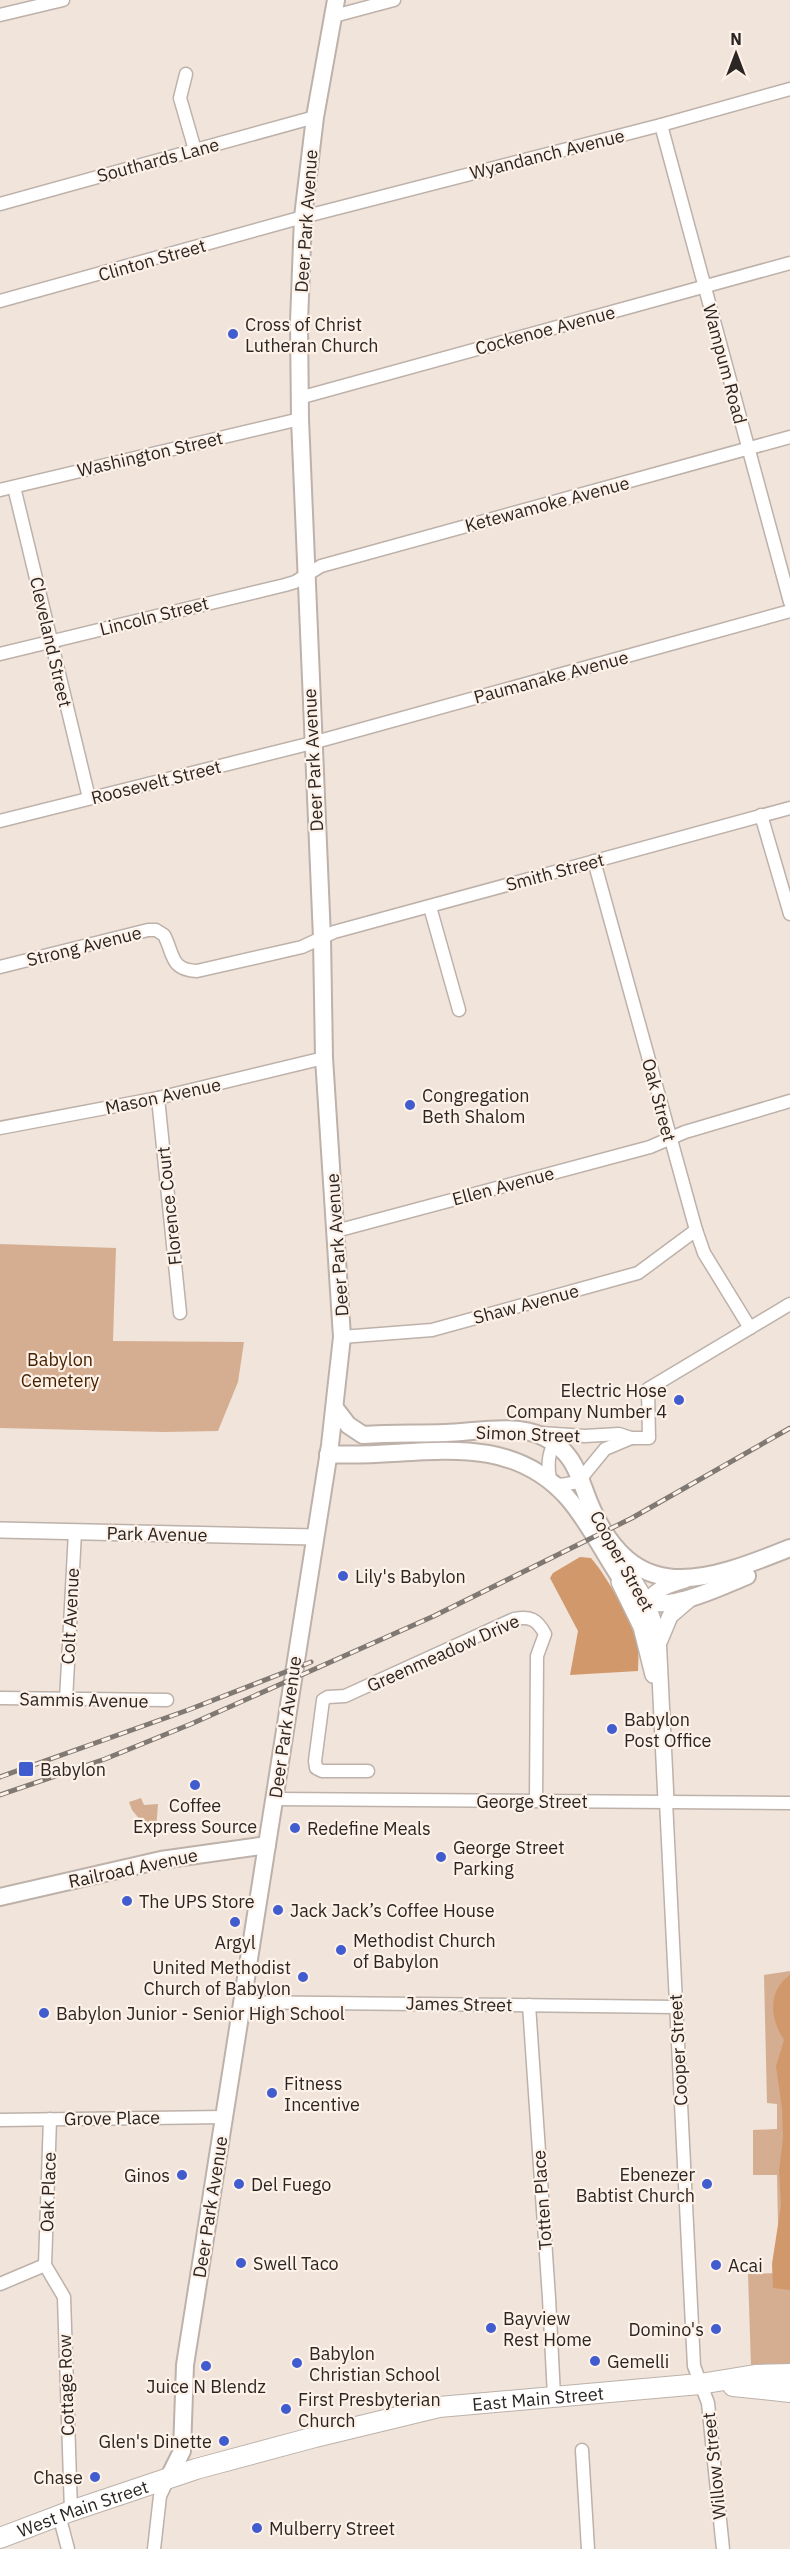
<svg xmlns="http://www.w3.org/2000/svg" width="790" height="2549" font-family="'IBM Plex Sans',sans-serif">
<rect width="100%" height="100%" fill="#f0e4db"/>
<!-- green -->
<g fill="#d5ae91">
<polygon points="0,1244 116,1248 113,1341 244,1342 238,1382 218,1431 164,1432 0,1428"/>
<polygon points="141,1798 144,1805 158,1804 156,1830 151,1833 132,1810 129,1802"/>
<polygon points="790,1971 790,2369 770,2369 769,2365 751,2366 748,2274 779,2273 777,2175 753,2175 753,2130 777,2129 777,2104 767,2103 764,1975"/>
</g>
<!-- forest -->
<g fill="#d1986c">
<path d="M580 1557 591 1558C607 1576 633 1623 638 1647 639 1655 638 1664 638 1671L570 1675 578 1631 550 1578 553 1573Z"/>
<path d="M790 1975V2290L773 2288 772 2264 781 2205 779 2170 783 2138 782 2109 776 2066 784 2040C770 2019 767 1991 790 1975Z"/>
</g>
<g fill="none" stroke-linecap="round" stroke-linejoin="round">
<!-- minor casing -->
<g stroke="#bdb1a9" stroke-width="15">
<g id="minor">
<polyline points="0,15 63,0"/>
<polyline points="334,16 394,0"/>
<polyline points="186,74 180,98 195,150"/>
<polyline points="661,125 790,602"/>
<polyline points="0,204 315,117"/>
<polyline points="0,301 303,217 661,125 790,89"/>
<polyline points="299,398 790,263"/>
<polyline points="14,487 89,798"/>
<polyline points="0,490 300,419"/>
<polyline points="0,654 285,585 295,582 321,566 790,437"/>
<polyline points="761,815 790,914"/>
<polyline points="0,821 312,743 790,611"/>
<polyline points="594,861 696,1230 704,1253 750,1328"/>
<polyline points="430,907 459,1010"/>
<path d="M0 967 148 930H156L164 935C174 954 170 970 197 971L302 947 334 932 790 808"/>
<polyline points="158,1098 180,1313"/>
<polyline points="0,1128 158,1098 324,1058"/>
<polyline points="336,1231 650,1147 685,1132 790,1101"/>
<polyline points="342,1337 432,1330 638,1273 696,1230"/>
<polyline points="541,1433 585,1436 619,1434 631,1438 649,1438 648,1389 790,1304"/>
<path d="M558 1439C547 1451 547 1467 551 1483L561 1485 578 1482 605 1449 631 1438"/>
<polyline points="0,1698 167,1700"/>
<polyline points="66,1700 75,1532"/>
<path d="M368 1771H322L316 1768 315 1761 323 1700 328 1697 345 1696 514 1619C530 1616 537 1619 545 1634L537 1656 536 1801"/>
<polyline points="275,1799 790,1803"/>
<polyline points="666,1801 694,2366 708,2403 723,2549"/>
<polyline points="243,2002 676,2007"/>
<polyline points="529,2005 549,2298 554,2396"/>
<polyline points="50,2119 45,2265 64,2297 71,2511"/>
<polyline points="0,2120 224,2117"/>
<polyline points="0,2284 45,2265"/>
<polyline points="582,2450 588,2549"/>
<polyline points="59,2515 68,2549"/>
<polyline points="154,2549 160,2496 168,2479"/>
</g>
</g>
<!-- tertiary casing -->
<g stroke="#bdb1a9" stroke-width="18">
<g id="tertiary">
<polyline points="0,1530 315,1537"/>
<polyline points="616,1551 647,1602 658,1635 666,1801"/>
<polyline points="619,1582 641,1627 653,1675"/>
<path d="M644 1610C651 1590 667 1585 685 1580"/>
<polyline points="660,1640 670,1616 691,1598"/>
</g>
</g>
<!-- secondary casing -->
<g stroke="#bdb1a9" stroke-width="20">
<g id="secondary">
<path d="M335 1408 348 1425 363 1435C391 1433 418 1434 445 1433 476 1432 516 1423 544 1437 574 1452 578 1474 589 1502 633 1609 705 1582 790 1548"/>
<path d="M328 1454C411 1460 502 1425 567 1497 591 1524 606 1559 628 1589 654 1622 714 1589 747 1576"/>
<polyline points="0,1897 161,1860 267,1845"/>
<polyline points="168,2479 182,2451 185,2365 330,1445 342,1337 324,1058 322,938 300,419 299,322 303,217 315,117 336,0"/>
</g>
</g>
<!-- primary casing -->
<g stroke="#bdb1a9" stroke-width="22">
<g id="primary">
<polyline points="733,2386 790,2392"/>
<path id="s1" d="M0 2538 71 2511 196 2469 315 2437 439 2407 700 2384 755 2375 790 2374"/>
</g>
</g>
<!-- minor -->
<use href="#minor" stroke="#fff" stroke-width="12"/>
<!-- tertiary -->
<use href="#tertiary" stroke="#fff" stroke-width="15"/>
<!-- secondary -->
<use href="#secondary" stroke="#fff" stroke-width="16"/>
<!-- primary -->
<use href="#primary" stroke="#fff" stroke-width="20"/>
<!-- rail casing -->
<g stroke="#807872" stroke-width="5">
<g id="rail">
<polyline points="0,1777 188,1710 311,1662"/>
<polyline points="0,1795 105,1759 191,1724 434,1616 632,1518 790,1428"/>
</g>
</g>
<!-- rail -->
<use href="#rail" stroke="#fef1e8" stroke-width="3" stroke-dasharray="9" stroke-linecap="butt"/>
</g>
<!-- markers -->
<g fill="#405ccf" stroke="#fef1e8" stroke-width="2">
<circle cx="233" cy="334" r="6"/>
<circle cx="410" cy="1105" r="6"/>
<circle cx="679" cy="1400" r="6"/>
<circle cx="343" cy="1576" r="6"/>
<circle cx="612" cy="1729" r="6"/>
<rect x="18" y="1761" width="16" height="16" rx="3"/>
<circle cx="195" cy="1785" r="6"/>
<circle cx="295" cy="1828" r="6"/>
<circle cx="441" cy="1857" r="6"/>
<circle cx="127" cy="1901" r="6"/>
<circle cx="278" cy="1910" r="6"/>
<circle cx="235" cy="1922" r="6"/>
<circle cx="341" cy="1950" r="6"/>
<circle cx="303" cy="1977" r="6"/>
<circle cx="44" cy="2013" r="6"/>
<circle cx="272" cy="2093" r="6"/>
<circle cx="182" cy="2175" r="6"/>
<circle cx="239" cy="2184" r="6"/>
<circle cx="707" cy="2184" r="6"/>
<circle cx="241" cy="2263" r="6"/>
<circle cx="716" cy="2265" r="6"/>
<circle cx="491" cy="2328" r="6"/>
<circle cx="716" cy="2329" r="6"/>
<circle cx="595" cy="2361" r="6"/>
<circle cx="297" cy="2363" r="6"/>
<circle cx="206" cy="2366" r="6"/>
<circle cx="286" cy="2409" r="6"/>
<circle cx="224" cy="2441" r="6"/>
<circle cx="95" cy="2477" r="6"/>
<circle cx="257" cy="2528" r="6"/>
</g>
<g text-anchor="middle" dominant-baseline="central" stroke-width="4.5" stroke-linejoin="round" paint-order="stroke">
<!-- street labels -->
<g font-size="18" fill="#2b2623" stroke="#fef1e8">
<text transform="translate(547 154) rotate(-14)">Wyandanch Avenue</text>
<text transform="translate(158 160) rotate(-15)">Southards Lane</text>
<text transform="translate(306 221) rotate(-86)">Deer Park Avenue</text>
<text transform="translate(152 260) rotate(-16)">Clinton Street</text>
<text transform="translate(545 330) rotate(-15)">Cockenoe Avenue</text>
<text transform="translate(725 364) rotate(75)">Wampum Road</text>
<text transform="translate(150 454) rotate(-13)">Washington Street</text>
<text transform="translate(547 504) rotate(-15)">Ketewamoke Avenue</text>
<text transform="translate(154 616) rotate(-14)">Lincoln Street</text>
<text transform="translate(51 642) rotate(77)">Cleveland Street</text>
<text transform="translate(551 677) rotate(-15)">Paumanake Avenue</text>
<text transform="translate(313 760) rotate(-93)">Deer Park Avenue</text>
<text transform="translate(156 782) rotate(-14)">Roosevelt Street</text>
<text transform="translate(555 872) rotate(-15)">Smith Street</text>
<text transform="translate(84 946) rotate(-14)">Strong Avenue</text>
<text transform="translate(163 1096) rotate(-12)">Mason Avenue</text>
<text transform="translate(659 1100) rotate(75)">Oak Street</text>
<text transform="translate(503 1186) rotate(-15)">Ellen Avenue</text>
<text transform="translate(169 1206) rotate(-96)">Florence Court</text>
<text transform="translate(337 1245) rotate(-94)">Deer Park Avenue</text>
<text transform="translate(526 1304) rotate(-15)">Shaw Avenue</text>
<text transform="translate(528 1434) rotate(2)">Simon Street</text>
<text transform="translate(157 1534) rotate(1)">Park Avenue</text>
<text transform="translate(622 1561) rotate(61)">Cooper Street</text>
<text transform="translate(70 1616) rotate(-87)">Colt Avenue</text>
<text transform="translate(443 1653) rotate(-24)">Greenmeadow Drive</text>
<text transform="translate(84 1700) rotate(1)">Sammis Avenue</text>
<text transform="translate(285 1727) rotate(-82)">Deer Park Avenue</text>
<text x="532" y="1801">George Street</text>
<text transform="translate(133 1868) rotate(-12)">Railroad Avenue</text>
<text transform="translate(459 2004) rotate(1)">James Street</text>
<text transform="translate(678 2050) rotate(-93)">Cooper Street</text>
<text transform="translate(112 2118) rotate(-1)">Grove Place</text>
<text transform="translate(48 2192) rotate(-88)">Oak Place</text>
<text transform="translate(542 2200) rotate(-94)">Totten Place</text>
<text transform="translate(210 2207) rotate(-81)">Deer Park Avenue</text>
<text transform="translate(66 2385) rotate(-92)">Cottage Row</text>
<text stroke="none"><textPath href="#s1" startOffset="558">East Main Street</textPath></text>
<text transform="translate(714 2466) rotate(-96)">Willow Street</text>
<text stroke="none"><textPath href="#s1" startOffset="88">West Main Street</textPath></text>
</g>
<!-- poi labels -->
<g font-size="18" fill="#2b2623" stroke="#fef1e8" text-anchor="start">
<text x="245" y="324">Cross of Christ<tspan x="245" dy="21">Lutheran Church</tspan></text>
<text x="422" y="1095">Congregation<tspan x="422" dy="21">Beth Shalom</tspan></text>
<text x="667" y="1390" text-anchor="end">Electric Hose<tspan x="667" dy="21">Company Number 4</tspan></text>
<text x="355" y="1576">Lily's Babylon</text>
<text x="624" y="1719">Babylon<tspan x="624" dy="21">Post Office</tspan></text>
<text x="40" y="1769">Babylon</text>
<text x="195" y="1805" text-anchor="middle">Coffee<tspan x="195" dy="21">Express Source</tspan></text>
<text x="307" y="1828">Redefine Meals</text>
<text x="453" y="1847">George Street<tspan x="453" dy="21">Parking</tspan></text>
<text x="139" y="1901">The UPS Store</text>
<text x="290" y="1910">Jack Jack’s Coffee House</text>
<text x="353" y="1940">Methodist Church<tspan x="353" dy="21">of Babylon</tspan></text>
<text x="235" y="1942" text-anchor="middle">Argyl</text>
<text x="291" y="1967" text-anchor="end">United Methodist<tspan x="291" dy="21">Church of Babylon</tspan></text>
<text x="56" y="2013">Babylon Junior - Senior High School</text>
<text x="284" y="2083">Fitness<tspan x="284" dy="21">Incentive</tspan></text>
<text x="695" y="2174" text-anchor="end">Ebenezer<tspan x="695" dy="21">Babtist Church</tspan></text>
<text x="170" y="2175" text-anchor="end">Ginos</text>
<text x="251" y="2184">Del Fuego</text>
<text x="253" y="2263">Swell Taco</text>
<text x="728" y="2265">Acai</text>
<text x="503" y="2318">Bayview<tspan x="503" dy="21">Rest Home</tspan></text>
<text x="704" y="2329" text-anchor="end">Domino's</text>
<text x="309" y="2353">Babylon<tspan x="309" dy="21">Christian School</tspan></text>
<text x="607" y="2361">Gemelli</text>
<text x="206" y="2386" text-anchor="middle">Juice N Blendz</text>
<text x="298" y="2399">First Presbyterian<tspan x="298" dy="21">Church</tspan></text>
<text x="212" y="2441" text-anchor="end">Glen's Dinette</text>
<text x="83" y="2477" text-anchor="end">Chase</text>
<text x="269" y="2528">Mulberry Street</text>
</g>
<!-- park labels -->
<g font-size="18" fill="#462100" stroke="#fef1e8">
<text x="60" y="1359">Babylon<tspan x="60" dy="21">Cemetery</tspan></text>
</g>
</g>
<!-- north arrow -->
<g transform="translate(736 54)" stroke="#fef1e8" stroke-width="4.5" paint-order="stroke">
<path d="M0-4.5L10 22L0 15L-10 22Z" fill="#2b2623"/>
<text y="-9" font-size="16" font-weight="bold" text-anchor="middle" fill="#2b2623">N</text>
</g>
</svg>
